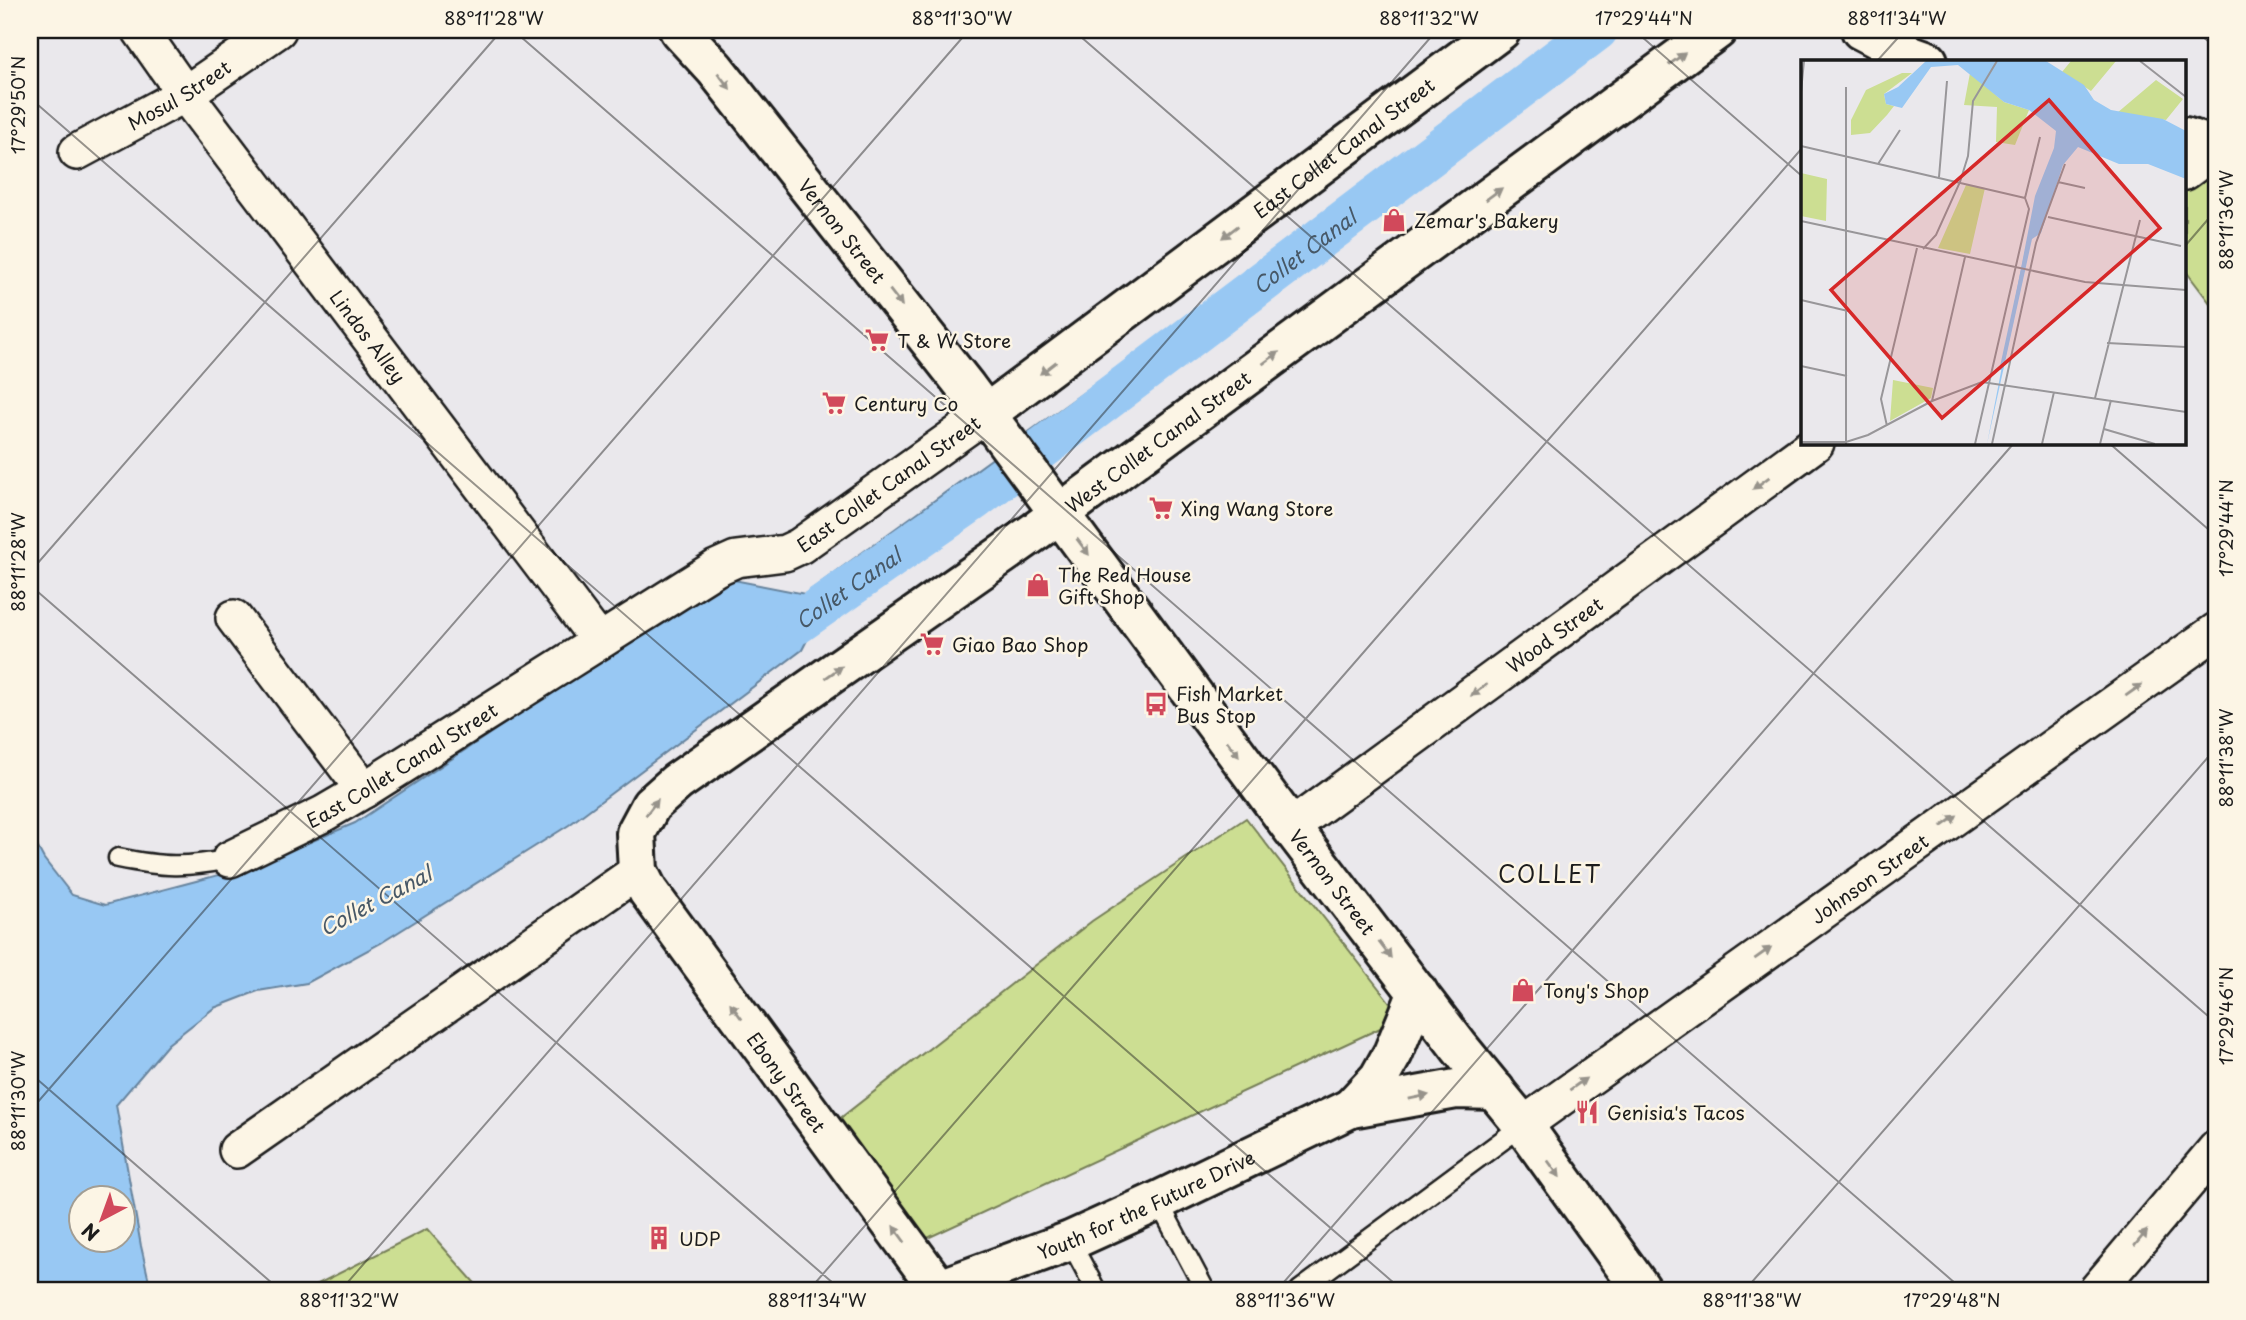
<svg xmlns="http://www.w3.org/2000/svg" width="2246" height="1320" font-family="'Playpen Sans',sans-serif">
<rect width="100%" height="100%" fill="#eae8ec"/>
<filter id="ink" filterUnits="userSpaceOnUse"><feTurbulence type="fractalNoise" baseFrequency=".0143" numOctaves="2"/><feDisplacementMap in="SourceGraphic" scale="14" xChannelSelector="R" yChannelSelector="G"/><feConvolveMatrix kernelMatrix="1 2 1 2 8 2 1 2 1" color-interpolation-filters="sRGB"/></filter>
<g filter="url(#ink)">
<!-- green -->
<g fill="#ccde92" stroke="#747d57" stroke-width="2">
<polygon points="2211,169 2216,170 2216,311 2185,270 2185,189"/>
<polygon points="1246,818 1402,1018 919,1242 824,1131 1092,921"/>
<polygon points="427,1229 481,1290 306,1290"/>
</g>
<!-- water -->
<path fill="#98c8f3" stroke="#66839d" stroke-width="2" fill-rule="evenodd" d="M1568 30H1596L1052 432 825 605 802 650 569 825 381 943 307 983 258 991 214 1008 168 1044 116 1105 141 1246 151 1290H30V833L44 859 72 895 105 905 253 866 355 823 724 578 805 594 1160 337ZM80 1198H122V1240H80Z"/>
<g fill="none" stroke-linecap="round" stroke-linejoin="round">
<!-- canal -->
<path stroke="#98c8f3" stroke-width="42" id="s1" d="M796 624 975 499 1597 30"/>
<!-- service casing -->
<g stroke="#1c1c1c" stroke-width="23">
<g id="service">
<path d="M118 858C163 867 185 868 230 859"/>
<polyline points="1158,1201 1205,1290"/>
<polyline points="1070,1241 1096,1290"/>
<polyline points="1300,1290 1523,1125"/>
</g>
</g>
<!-- minor casing -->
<g stroke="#1c1c1c" stroke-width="40">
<g id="minor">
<path id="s2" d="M140 30 185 94 599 641"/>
<path id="s3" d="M77 152 185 94 278 30"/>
<polyline points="2185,172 2216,149"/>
<polyline points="234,618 364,790"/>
<path id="s4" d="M1291 827 1816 443"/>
<path id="s5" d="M230 859 323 814 364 790 716 568 736 559 785 553 800 546 986 414"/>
<path id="s6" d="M1523 1125 2216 631"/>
<polyline points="237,1150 638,871"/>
<polyline points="2097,1290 2216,1149"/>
</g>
</g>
<!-- tertiary casing -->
<g stroke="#1c1c1c" stroke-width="44">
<g id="tertiary">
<path id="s7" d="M986 414 1501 30"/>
<path id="s8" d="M939 1289 648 891 638 871 636 833 651 805 677 782 1036 531 1717 30"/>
</g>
</g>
<!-- secondary casing -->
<g stroke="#1c1c1c" stroke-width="44">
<g id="secondary">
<path id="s9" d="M679 30 715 69 966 387 1291 827 1459 1047 1523 1125 1642 1290"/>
<polyline points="1861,30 1903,52 1928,61"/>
<polyline points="2185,137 2216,147"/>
<polyline points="1351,1108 1379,1078 1393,1053 1418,992"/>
<path id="s10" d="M937 1290 1070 1241 1158 1201 1351 1108 1456 1089 1495 1090"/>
</g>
</g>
<!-- service -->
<use href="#service" stroke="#fcf5e5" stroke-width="18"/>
<!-- minor -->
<use href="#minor" stroke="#fcf5e5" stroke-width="35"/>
<!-- tertiary -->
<use href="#tertiary" stroke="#fcf5e5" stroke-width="38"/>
<!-- secondary -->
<use href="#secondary" stroke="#fcf5e5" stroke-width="38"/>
</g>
<!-- one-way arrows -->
<defs><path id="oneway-solid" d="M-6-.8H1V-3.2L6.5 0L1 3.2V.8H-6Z" transform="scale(1.75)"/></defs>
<g fill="#97938b">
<use href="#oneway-solid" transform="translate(1677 59) rotate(-36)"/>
<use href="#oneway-solid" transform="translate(724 81) rotate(52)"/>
<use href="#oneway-solid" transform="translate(1494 194) rotate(-36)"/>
<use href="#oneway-solid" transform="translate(1230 232) rotate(143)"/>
<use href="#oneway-solid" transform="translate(896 298) rotate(52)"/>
<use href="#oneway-solid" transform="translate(1271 358) rotate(-36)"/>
<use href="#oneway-solid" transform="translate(1048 368) rotate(143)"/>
<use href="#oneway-solid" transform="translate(1761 483) rotate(144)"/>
<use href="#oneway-solid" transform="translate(1083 547) rotate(53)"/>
<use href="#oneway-solid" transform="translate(834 672) rotate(-35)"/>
<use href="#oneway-solid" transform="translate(1479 690) rotate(144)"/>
<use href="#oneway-solid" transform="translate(2134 690) rotate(-35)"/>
<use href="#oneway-solid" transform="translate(1233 749) rotate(53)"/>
<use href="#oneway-solid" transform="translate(652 807) rotate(-53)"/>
<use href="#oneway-solid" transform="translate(1949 821) rotate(-35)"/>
<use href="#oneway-solid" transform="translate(1385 950) rotate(53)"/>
<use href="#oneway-solid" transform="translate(1763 953) rotate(-35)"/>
<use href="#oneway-solid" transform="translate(736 1011) rotate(-126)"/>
<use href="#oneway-solid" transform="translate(1578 1084) rotate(-35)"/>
<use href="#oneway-solid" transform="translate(1419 1097) rotate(-11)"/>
<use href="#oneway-solid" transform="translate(1554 1169) rotate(54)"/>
<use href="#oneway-solid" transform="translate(899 1234) rotate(-126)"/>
<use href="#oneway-solid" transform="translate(2141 1238) rotate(-50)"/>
</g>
</g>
<!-- ticks -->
<path fill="none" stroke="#1c1c1c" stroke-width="2" stroke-opacity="0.45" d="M513 30 1963 1290M1073 30 2216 1023M1634 30 1803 177M2195 30 2216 48M30 34 34 30M1877 61 1905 30M30 98 1402 1290M2185 246 2216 210M2109 443 2216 536M30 572 502 30M30 585 841 1290M30 1073 280 1290M30 1111 969 30M341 1290 1437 30M809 1290 1803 147M1277 1290 2014 443M1745 1290 2216 748M2212 1290 2216 1286"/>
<!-- icons -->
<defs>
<g id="shop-bare" transform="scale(1.89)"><path d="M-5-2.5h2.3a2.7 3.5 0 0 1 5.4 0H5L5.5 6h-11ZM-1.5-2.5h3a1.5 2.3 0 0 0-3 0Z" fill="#d1495b" stroke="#fcf5e5" stroke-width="2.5" paint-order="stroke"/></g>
<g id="supermarket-bare" transform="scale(1.89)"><path d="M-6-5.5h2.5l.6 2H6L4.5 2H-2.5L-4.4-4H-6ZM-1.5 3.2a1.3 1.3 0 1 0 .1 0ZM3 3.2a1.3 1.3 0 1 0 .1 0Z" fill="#d1495b" stroke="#fcf5e5" stroke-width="2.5" paint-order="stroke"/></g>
<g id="bus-bare" transform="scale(1.89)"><path d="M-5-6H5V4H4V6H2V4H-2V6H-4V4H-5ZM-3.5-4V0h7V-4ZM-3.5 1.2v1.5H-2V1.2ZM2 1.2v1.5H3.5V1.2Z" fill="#d1495b" stroke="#fcf5e5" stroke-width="2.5" paint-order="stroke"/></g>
<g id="restaurant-bare" transform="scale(1.89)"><path d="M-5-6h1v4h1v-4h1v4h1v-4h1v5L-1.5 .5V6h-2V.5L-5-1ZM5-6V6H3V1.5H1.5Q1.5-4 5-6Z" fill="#d1495b" stroke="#fcf5e5" stroke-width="2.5" paint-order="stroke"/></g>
<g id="building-bare" transform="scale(1.89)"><path d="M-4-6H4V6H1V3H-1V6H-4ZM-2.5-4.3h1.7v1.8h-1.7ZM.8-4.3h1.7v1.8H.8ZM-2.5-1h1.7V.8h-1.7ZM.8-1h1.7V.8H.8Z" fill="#d1495b" stroke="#fcf5e5" stroke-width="2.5" paint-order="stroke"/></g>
</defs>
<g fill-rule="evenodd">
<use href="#shop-bare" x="1394" y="220"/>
<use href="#supermarket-bare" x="877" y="340"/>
<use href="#supermarket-bare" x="834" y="403"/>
<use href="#supermarket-bare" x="1161" y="508"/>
<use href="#shop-bare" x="1038" y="585"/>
<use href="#supermarket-bare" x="932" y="644"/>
<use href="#bus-bare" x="1156" y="704"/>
<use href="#shop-bare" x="1523" y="990"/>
<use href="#restaurant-bare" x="1587" y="1112"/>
<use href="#building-bare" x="659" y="1238"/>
</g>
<g text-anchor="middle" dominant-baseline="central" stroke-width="5" stroke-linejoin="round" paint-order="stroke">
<!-- street labels -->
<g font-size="19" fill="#1c1c1c" stroke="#fcf5e5">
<text stroke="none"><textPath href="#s3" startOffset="117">Mosul Street</textPath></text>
<text stroke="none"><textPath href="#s7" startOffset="446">East Collet Canal Street</textPath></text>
<text stroke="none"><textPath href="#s9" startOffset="259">Vernon Street</textPath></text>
<text stroke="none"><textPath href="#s2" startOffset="382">Lindos Alley</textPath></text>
<text stroke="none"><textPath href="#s8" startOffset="1209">West Collet Canal Street</textPath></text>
<text stroke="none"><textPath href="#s5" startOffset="763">East Collet Canal Street</textPath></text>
<text stroke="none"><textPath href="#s4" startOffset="326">Wood Street</textPath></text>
<text stroke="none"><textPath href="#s5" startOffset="196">East Collet Canal Street</textPath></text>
<text stroke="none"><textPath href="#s6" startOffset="425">Johnson Street</textPath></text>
<text stroke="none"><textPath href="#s9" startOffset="1074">Vernon Street</textPath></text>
<text transform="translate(787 1082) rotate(54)">Ebony Street</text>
<text stroke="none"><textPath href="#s10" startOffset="226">Youth for the Future Drive</textPath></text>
</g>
<!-- poi labels -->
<g font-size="19" fill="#1c1c1c" stroke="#fcf5e5" text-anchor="start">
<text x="1414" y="220">Zemar's Bakery</text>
<text x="897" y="340">T &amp; W Store</text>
<text x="854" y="403">Century Co</text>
<text x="1181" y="508">Xing Wang Store</text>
<text x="1058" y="574">The Red House<tspan x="1058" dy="22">Gift Shop</tspan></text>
<text x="952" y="644">Giao Bao Shop</text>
<text x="1176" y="693">Fish Market<tspan x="1176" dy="22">Bus Stop</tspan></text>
<text x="1543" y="990">Tony's Shop</text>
<text x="1607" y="1112">Genisia's Tacos</text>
<text x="679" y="1238">UDP</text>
</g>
<!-- water labels -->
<g font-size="21" font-style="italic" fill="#475867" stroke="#fcf5e5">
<text stroke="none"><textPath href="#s1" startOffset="630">Collet Canal</textPath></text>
<text stroke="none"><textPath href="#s1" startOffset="63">Collet Canal</textPath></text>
<text transform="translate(375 900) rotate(-28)">Collet Canal</text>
</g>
<!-- quarter labels -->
<g font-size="23" letter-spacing="2" fill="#1c1c1c" stroke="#fcf5e5">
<text x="1550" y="873">COLLET</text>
</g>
</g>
<!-- overview -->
<g transform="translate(1801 60)">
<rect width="385" height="385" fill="#eae8ec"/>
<path d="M270 1H315L290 31 261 12ZM101 13H111L83 34 85 44 93 46 86 55 69 73 50 75V60L65 30ZM169 13 203 42 228 50 214 85 195 82 196 47 163 45ZM355 20 382 39 365 60 316 53ZM0 113 26 119 25 161 0 156ZM165 125 184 128 169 194 137 188ZM92 320 132 328 130 338 89 361Z" fill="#ccde92"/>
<path d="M125 1H245L283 25 293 40 310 50 362 59 385 71V119L347 104H318L277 87 262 105 240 173 231 179 186 384 234 136 253 88 255 71 228 50 203 42 157 5 130 7 101 48 85 44 83 34 97 27Z" fill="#98c8f3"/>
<path fill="none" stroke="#98c8f3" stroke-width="3.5" d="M200 310 229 176"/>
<path fill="none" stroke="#989699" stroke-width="2" d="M339 1 385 37M45 27V384M0 32 3 1M0 86 224 138M77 104 99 70M138 117 146 21M257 122 284 128M224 138 239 77M247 157 380 186M0 161 284 222 385 230M122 189 135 175 159 122 167 96 172 41 196 1M0 240 47 251M306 283 385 287M0 306 46 316M294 338 339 160M131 341 164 197M86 366 80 339 116 188M303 369 354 384M0 382H45L67 375 131 341 181 322 385 352M174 384 228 149 224 138M191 384 235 183 264 104M241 384 253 332M299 384 310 340"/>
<path fill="#d62828" fill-opacity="0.15" stroke="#d62828" stroke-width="3.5" d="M248 40 359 168 141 358 30 230Z"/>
<rect width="385" height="385" fill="none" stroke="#1c1c1c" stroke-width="3.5"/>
</g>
<!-- margin -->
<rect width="2246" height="1320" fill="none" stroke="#fcf5e5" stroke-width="77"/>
<!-- north arrow -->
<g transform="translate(102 1219) rotate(221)"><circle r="33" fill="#fcf5e5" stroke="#a29e95" stroke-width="2"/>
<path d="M0-5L12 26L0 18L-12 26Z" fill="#d1495b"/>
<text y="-10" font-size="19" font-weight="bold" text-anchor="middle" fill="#1c1c1c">N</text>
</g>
<rect x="38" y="38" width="2170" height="1244" fill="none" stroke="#1c1c1c" stroke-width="2.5"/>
<g font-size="18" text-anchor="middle" fill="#1c1c1c">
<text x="494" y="25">88°11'28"W</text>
<text x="962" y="25">88°11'30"W</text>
<text x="1429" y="25">88°11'32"W</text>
<text x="1644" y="25">17°29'44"N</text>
<text x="1897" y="25">88°11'34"W</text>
<text transform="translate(19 105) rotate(-90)" y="6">17°29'50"N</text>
<text transform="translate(2227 220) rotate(-90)" y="6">88°11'36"W</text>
<text transform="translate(2227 528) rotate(-90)" y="6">17°29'44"N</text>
<text transform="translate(19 562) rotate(-90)" y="6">88°11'28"W</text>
<text transform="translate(2227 758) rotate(-90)" y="6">88°11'38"W</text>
<text transform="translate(2227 1016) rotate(-90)" y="6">17°29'46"N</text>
<text transform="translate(19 1101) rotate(-90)" y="6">88°11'30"W</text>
<text x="349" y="1307">88°11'32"W</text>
<text x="817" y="1307">88°11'34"W</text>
<text x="1285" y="1307">88°11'36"W</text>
<text x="1752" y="1307">88°11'38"W</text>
<text x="1952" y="1307">17°29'48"N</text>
</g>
</svg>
